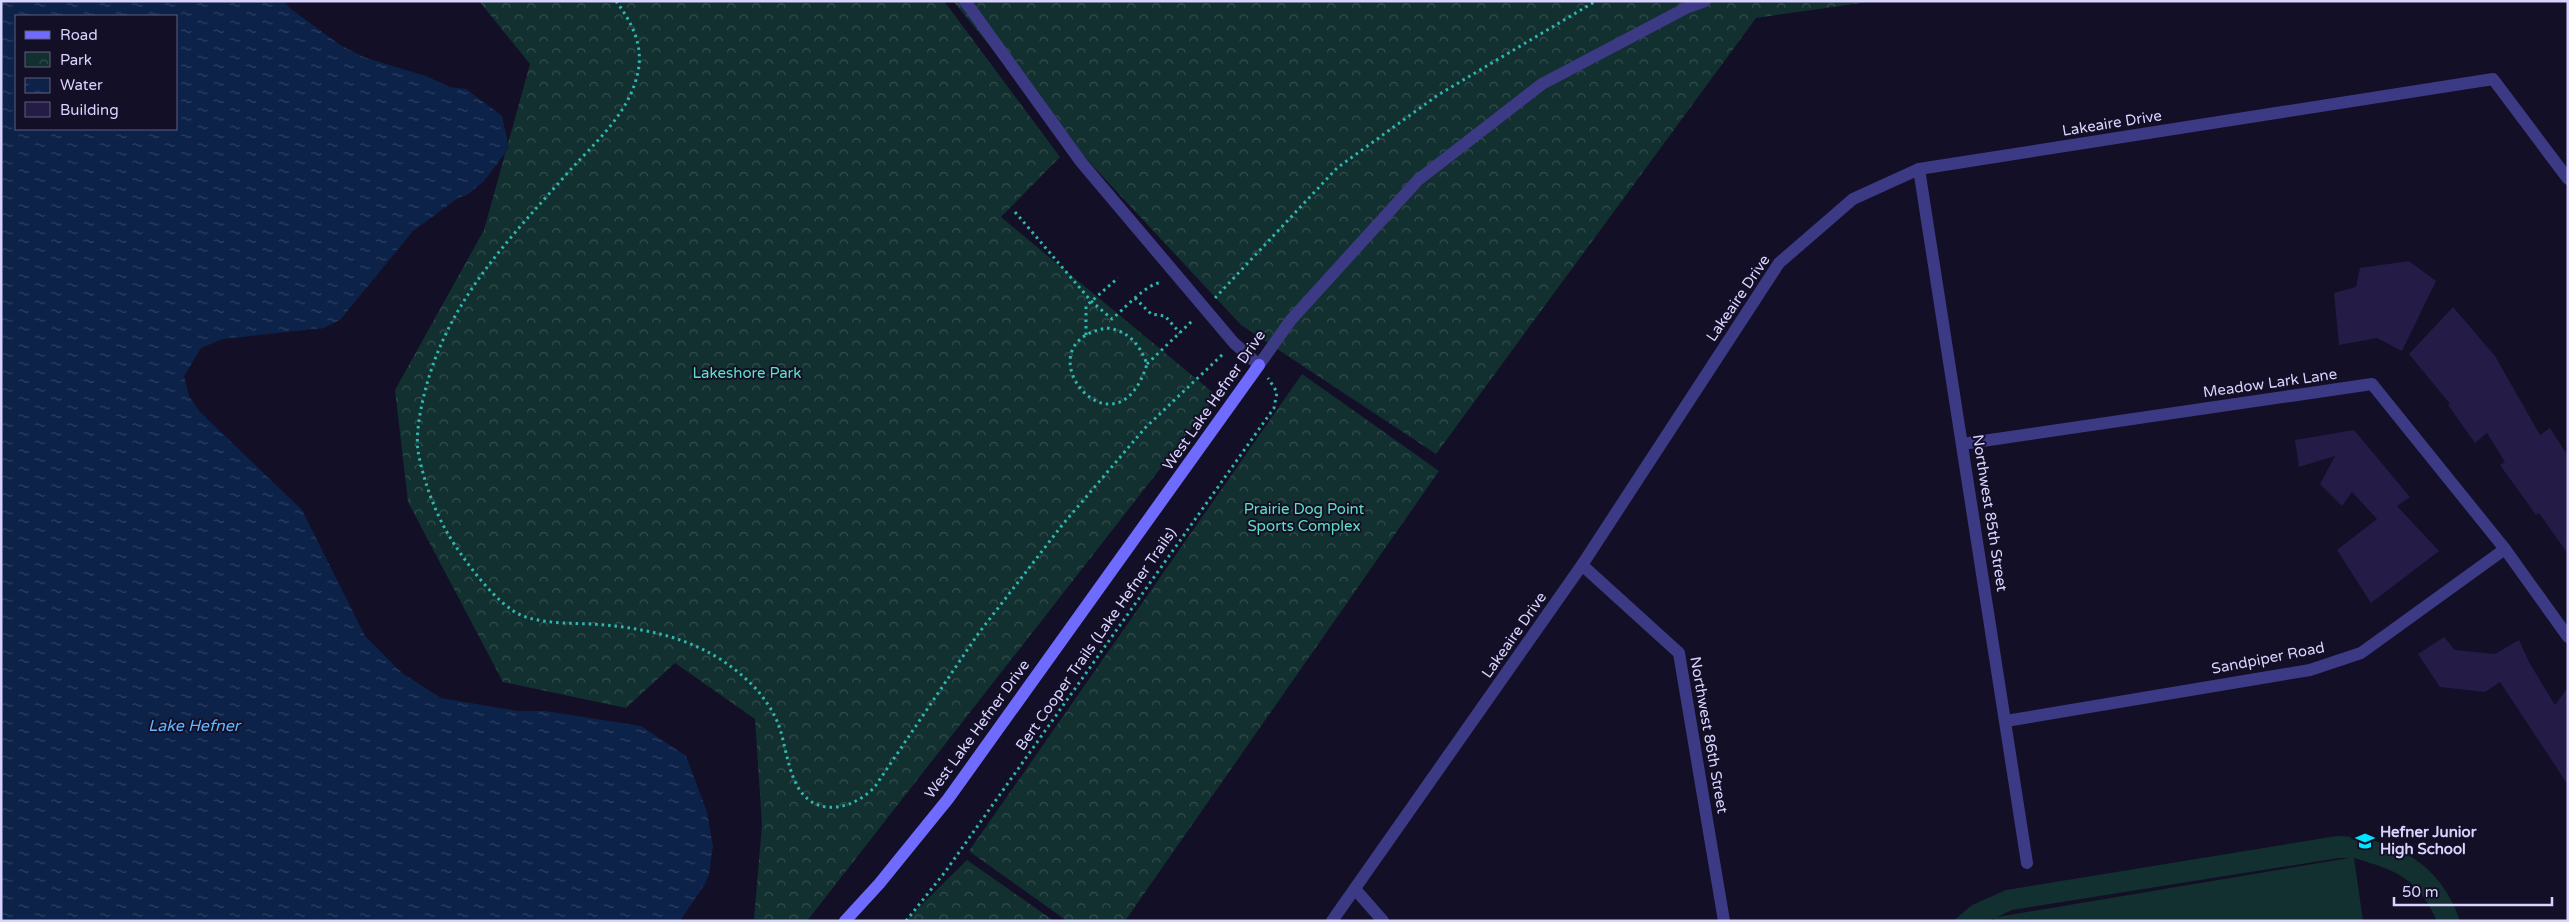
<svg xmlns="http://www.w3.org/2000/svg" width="2569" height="922" font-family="'Varela Round',sans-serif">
<defs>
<pattern id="park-crowns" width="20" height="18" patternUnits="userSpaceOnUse" patternTransform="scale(1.25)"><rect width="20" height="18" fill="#12302f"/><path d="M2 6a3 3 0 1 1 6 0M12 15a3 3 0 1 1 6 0" fill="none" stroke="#344d4e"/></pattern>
<pattern id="water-ripples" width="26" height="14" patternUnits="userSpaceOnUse" patternTransform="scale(1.25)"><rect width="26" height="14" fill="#0c2248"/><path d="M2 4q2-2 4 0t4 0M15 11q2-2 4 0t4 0" fill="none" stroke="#2f4163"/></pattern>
</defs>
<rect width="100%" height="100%" fill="#130f26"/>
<!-- green -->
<path fill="#12302f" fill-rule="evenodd" d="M2337 836C2394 837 2442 865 2460 921H2437C2417 877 2397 871 2354 858L2363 921H1995L1994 918 1989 921H1953L1972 905 2006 890ZM2339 858H2349L1997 917 2012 910Z"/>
<!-- park -->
<g fill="url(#park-crowns)">
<polygon points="479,1 944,1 1060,157 1001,217 1217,396 807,921 754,919 762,825 755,719 675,663 626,708 503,682 408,502 395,390 484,230 530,64"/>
<polygon points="953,1 1875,1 1756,18 1436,454 1241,325 1051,121"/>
<polygon points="1302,374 1439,471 1125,921 1067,921 969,851"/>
<polygon points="967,860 1054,921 905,921"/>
</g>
<!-- water -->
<path fill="url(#water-ripples)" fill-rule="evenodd" d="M1 1H283L291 9 340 45 366 58 426 76 450 87 466 89 502 116 509 148 484 181 467 195 458 198 413 231 340 320 324 328 223 339 201 348 184 376 189 396 200 412 302 510 365 636 402 673 441 698 518 711H545L641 726 686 756 707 812 713 846 709 874 705 884 680 921H1ZM16 16H176V129H16Z"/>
<!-- building -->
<g fill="#241b47">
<polygon points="2409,261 2436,281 2402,351 2377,338 2339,345 2334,293 2356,287 2360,268"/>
<polygon points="2453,307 2495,356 2540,435 2550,428 2568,456 2568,554 2539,513 2536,515 2500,465 2505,462 2487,433 2475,443 2448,405 2450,404 2409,354"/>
<polygon points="2354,430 2410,497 2397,506 2439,551 2371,603 2337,550 2377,519 2352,492 2342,506 2320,484 2335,456 2299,467 2295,440"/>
<polygon points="2444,637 2455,650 2495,654 2519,640 2529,662 2555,705 2568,687 2568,785 2500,682 2485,692 2440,687 2418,654"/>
</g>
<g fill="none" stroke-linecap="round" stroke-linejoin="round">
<!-- path -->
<g stroke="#2fb8b0" stroke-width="3" stroke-dasharray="2.5 4" stroke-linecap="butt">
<path d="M616 1C635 27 646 51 635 83 624 117 595 143 572 168 507 242 443 304 422 404 419 418 416 438 418 451 423 479 434 510 448 534 462 558 497 606 523 616 545 624 571 623 593 624 658 629 713 642 758 691 766 701 775 714 779 726 789 755 789 801 826 807 845 809 861 800 874 788L978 634 1063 524 1145 428 1223 354"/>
<path d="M1015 212 1091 301 1112 319C1122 311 1150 280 1162 283"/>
<polyline points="1135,298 1151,314 1165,316 1180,333"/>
<polyline points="1215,298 1337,168 1438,95 1596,1"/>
<path d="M1107 328C1129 331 1139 344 1147 364 1116 466 1017 343 1107 328Z"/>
<polyline points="1086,335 1086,306 1118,278"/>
<polyline points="1147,364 1193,320"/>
<polyline points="906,921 945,872 1274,408 1277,392 1268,378"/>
</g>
<!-- street -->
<g stroke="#3d3a85" stroke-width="12">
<polyline points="965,1 1081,162 1234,343 1259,365 1290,321 1418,180 1542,84 1688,7 1705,1"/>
<polyline points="1919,169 2027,863"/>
<polyline points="1962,444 2372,384 2505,549 2568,637"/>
<polyline points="1582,565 1679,653 1724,921"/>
<polyline points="2006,721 2310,670 2361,653 2505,549"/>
<polyline points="1355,889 1383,921"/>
<polyline points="1332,921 1582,565 1779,263 1853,199 1919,169 2493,79 2568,179"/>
</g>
<!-- secondary -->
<polyline stroke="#6f6bff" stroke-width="12" points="845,921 879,884 948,799 1259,365"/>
</g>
<!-- icons -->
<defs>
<g id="school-bare" transform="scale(1.5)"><path d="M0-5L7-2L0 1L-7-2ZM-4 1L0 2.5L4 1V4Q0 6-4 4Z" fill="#00e5ff" stroke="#130f26" stroke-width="2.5" paint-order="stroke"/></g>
</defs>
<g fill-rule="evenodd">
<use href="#school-bare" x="2365" y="841"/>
</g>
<g text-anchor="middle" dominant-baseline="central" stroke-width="4" stroke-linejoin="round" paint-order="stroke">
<!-- street labels -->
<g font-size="15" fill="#d9d4ff" stroke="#130f26">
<text transform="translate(2112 123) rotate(-9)">Lakeaire Drive</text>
<text transform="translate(1738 298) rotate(-56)">Lakeaire Drive</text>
<text transform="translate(2270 383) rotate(-8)">Meadow Lark Lane</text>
<text transform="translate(1214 400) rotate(-55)">West Lake Hefner Drive</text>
<text transform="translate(1990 513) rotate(81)">Northwest 85th Street</text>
<text transform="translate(1514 635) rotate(-55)">Lakeaire Drive</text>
<text transform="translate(1096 639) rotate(-55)">Bert Cooper Trails (Lake Hefner Trails)</text>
<text transform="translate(2268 658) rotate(-11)">Sandpiper Road</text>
<text transform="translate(977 729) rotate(-54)">West Lake Hefner Drive</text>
<text transform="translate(1709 735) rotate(80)">Northwest 86th Street</text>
</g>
<!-- park labels -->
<g font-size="15" fill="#5fe0c0" stroke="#130f26">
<text x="747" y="373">Lakeshore Park</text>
<text x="1304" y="509">Prairie Dog Point<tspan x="1304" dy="17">Sports Complex</tspan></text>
</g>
<!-- poi labels -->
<g font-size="15" font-weight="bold" fill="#d9d4ff" stroke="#130f26" text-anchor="start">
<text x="2380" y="832">Hefner Junior<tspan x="2380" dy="17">High School</tspan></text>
</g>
<!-- water labels -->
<g font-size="16" font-style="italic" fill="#62b6ff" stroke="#130f26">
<text x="194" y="726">Lake Hefner</text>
</g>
</g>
<!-- border -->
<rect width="2569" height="922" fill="none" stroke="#d9d4ff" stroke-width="5"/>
<!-- legend -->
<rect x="15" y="15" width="162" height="115" fill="#130f26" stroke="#625e7d"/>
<rect x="25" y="31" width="25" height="8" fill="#6f6bff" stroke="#625e7d"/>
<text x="60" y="40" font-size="15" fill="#d9d4ff">Road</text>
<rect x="25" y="52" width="25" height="15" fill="url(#park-crowns)" stroke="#625e7d"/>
<text x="60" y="65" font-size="15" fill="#d9d4ff">Park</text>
<rect x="25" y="78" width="25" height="15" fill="url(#water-ripples)" stroke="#625e7d"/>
<text x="60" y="90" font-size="15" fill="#d9d4ff">Water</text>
<rect x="25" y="102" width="25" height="15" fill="#241b47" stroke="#625e7d"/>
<text x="60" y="115" font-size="15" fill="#d9d4ff">Building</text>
<!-- scale -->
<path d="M2394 897v8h158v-8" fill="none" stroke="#d9d4ff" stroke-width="2.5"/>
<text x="2402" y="897" font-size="15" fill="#d9d4ff" stroke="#130f26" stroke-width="4" paint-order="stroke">50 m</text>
</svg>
